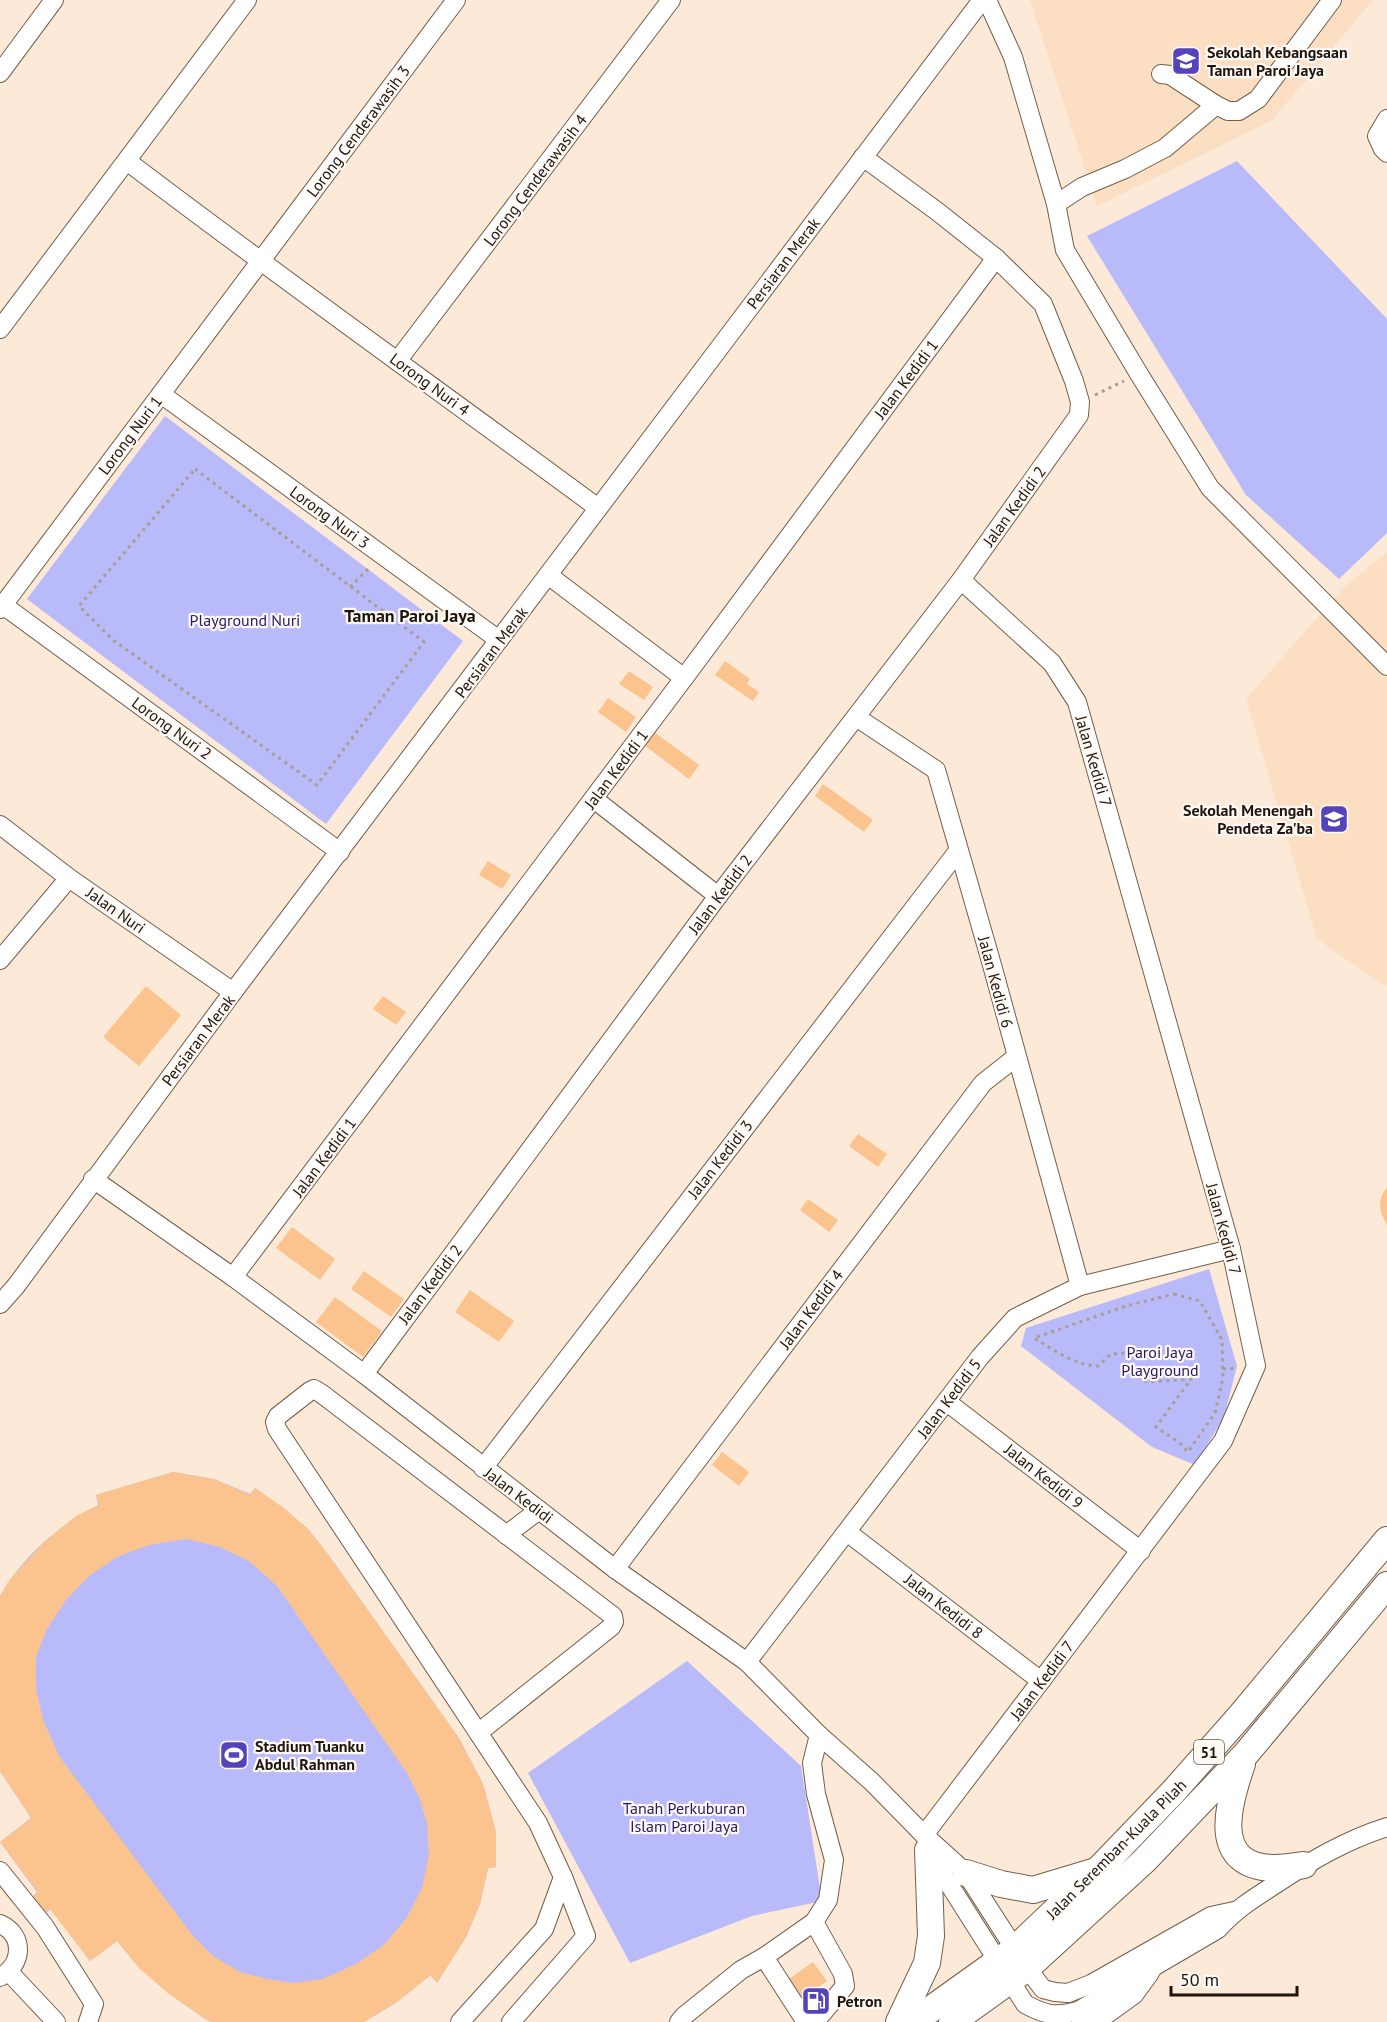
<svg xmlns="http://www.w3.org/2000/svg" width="1387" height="2022" font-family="'PT Sans',sans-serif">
<rect width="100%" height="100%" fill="#fce9d7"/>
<!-- built -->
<g fill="#fcdec2">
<polygon points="1030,0 1373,0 1271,121 1097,206"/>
<polygon points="1387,552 1387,984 1385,986 1317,939 1246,699 1343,588"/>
</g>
<!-- green -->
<g fill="#b9bafa">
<polygon points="1237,161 1387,319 1387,533 1339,579 1246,495 1087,236"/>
<polygon points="165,416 463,641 326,824 27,599"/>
<polygon points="1209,1269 1237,1366 1224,1417 1195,1465 1152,1447 1021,1346 1026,1328"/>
<path d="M173 1472 214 1479 250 1494 255 1488 308 1529 330 1557 459 1738 483 1784 496 1832V1867L488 1868 480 1904 466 1937 437 1983 430 1975 397 2002 364 2022H212L207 2020C170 1995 146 1976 117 1941L90 1961 51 1909 44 1915 31 1899 37 1892 0 1842 31 1818 0 1771V1596C22 1557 59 1525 98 1505L96 1495Z"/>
<polygon points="687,1661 801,1766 822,1901 752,1916 630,1963 528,1773"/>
</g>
<!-- building -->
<g fill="#fbc48f" fill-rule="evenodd">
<polygon points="725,661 750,679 747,684 759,692 753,701 715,675"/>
<polygon points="629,671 653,687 644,700 619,684"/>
<polygon points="608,698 636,717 626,732 598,712"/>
<polygon points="654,732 699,765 689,779 644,745"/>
<polygon points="823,784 873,820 864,832 815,796"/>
<polygon points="488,861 511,875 502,889 479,875"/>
<polygon points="146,986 181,1015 139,1066 103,1037"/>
<polygon points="383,996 406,1012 396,1025 373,1009"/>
<polygon points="858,1134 887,1154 878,1167 849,1146"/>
<polygon points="1387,1187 1387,1225 1381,1213 1380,1203 1382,1195"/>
<polygon points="808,1199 838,1220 829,1232 800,1210"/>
<polygon points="292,1227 335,1259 320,1280 276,1248"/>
<polygon points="364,1271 404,1299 391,1317 351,1289"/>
<polygon points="470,1290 514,1321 499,1342 455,1312"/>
<polygon points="335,1297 382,1331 363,1357 316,1322"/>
<polygon points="722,1452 749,1472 739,1486 712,1465"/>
<path d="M173 1472 214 1479 250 1495 255 1488 284 1508 308 1529 330 1557 459 1738 483 1784 496 1832V1867L488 1868 480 1904 466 1937 437 1983 431 1975 397 2002 364 2022H212L207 2020 169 1994 139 1968 117 1941 90 1961 50 1909 44 1915 31 1899 38 1892 0 1842 31 1818 0 1771V1596L10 1579 44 1542 76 1516 99 1505 96 1495ZM187 1539 220 1547 249 1561 277 1586 407 1773 420 1799 427 1824 429 1854 422 1888 407 1917 385 1944 356 1964 323 1979 293 1983 267 1979 240 1972 213 1956 193 1936 59 1756 43 1720 36 1689V1657L47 1629 66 1600 89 1576 117 1557 149 1545Z"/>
<polygon points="813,1962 827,1981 802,1999 789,1979"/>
</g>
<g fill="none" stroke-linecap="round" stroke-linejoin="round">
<!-- minor casing -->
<g stroke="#725e4a" stroke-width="20">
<g id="minor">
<polyline points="987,0 1013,57 1056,204 1065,250 1139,374 1210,488 1387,666"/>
<polyline points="0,73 54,0"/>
<polyline points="1161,74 1170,75 1216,105 1228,111 1239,111 1258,99 1332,0"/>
<polyline points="1387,119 1377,136 1383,149 1387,153"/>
<path d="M127 161C282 279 441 392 598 508"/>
<polyline points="1056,204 1082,187 1125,169 1165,148 1216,105"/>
<polyline points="0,329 247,0"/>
<polyline points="398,360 671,0"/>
<polyline points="161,394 499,640"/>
<polyline points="548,575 684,678"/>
<polyline points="3,605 340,852"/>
<polyline points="0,609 456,0"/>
<polyline points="856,717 936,770 992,965 1080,1286"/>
<polyline points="594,799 718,896"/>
<polyline points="0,825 69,878 233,992"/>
<polyline points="0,960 69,878"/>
<polyline points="93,1179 233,1277 364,1374 615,1569 747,1662 819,1735 872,1782 924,1835 966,1873 1027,1968 1043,1989 1055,1992 1068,1993 1091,1984 1211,1916 1234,1911"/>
<polyline points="233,1277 684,678 996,258"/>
<polyline points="0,1304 16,1286 233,992 982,0"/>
<polyline points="364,1374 718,896 961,580 1079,415 1080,402 1074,381 1043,304 996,258 938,212 863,157"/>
<polyline points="947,1402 1141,1551"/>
<polyline points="483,1468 958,851"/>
<polyline points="847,1532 1041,1681"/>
<polyline points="506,1535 539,1510"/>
<polyline points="615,1569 983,1083 1016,1057"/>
<polyline points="747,1662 980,1357 1015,1318 1080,1286 1231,1249"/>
<polyline points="924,1835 1223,1441 1256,1366 1231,1249 1077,702 1052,663 961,580"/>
<path d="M928 1851 1025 2004C1045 2015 1055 2017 1078 2011L1218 1929C1236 1909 1254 1898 1276 1884 1312 1860 1346 1840 1387 1827"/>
<polyline points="0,1871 45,1927 94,2004 88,2022"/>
<polyline points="814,1922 843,1974 845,1986 815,2022"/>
<path d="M0 1924C25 1935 23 1965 0 1977"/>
<polyline points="764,1957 806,2022"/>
<polyline points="9,1972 56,2022"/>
<polyline points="460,2022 544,1929 563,1877 538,1823 277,1429 275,1422 278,1416 310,1391 314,1389 322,1394 613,1616 614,1622 611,1627 478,1733"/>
<polyline points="511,2022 586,1936 563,1877"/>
<polyline points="679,2022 684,2016 741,1970 764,1957 814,1922 828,1900 834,1860 816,1794 812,1763 819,1735"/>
</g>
</g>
<!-- highway casing -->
<g stroke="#725e4a" stroke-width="28">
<g id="highway">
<path d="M1242 1764C1228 1804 1209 1868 1276 1868 1285 1868 1295 1866 1304 1865"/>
<polyline points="966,1873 1001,1884 1033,1890 1093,1872"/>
<polyline points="899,2022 927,1963 931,1936 928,1850"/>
<polyline points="913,2022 1015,1949 1097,1871 1173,1792 1241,1715 1387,1540"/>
<polyline points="952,2022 1027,1968 1144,1861 1245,1755 1387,1585"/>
<polyline points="1085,2022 1106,2010 1131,1992 1147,1970"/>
</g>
</g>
<!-- path -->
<g stroke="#ab9c8d" stroke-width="3" stroke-dasharray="3 4.5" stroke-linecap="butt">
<polyline points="1095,395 1124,381"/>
<polygon points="195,469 424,642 317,785 113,640 79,606"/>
<polyline points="350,587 370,567"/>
<path d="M1174 1294 1200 1301 1222 1340 1223 1378 1215 1413 1188 1452 1180 1443 1156 1427 1191 1379 1147 1382 1123 1367 1132 1353 1111 1354 1098 1366C1074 1365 1054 1350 1034 1338L1126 1306Z"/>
<polyline points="1223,1369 1236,1368"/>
</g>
<!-- minor -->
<use href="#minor" stroke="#fff" stroke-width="18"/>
<!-- highway -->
<use href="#highway" stroke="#fff" stroke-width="26"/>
</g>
<!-- icons -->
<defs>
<g id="school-square" transform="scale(1.5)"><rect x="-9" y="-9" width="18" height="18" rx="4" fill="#5443bb" stroke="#fef9f4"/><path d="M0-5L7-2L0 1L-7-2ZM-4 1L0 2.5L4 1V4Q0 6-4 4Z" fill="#fff"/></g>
<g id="stadium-square" transform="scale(1.5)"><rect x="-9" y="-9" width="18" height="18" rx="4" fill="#5443bb" stroke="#fef9f4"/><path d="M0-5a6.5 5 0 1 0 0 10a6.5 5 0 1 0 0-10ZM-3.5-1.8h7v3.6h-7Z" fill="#fff"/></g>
<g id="fuel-square" transform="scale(1.5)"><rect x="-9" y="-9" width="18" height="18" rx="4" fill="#5443bb" stroke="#fef9f4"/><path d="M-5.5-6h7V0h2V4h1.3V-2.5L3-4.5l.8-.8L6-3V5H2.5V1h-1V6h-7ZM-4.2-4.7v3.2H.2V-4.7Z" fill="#fff"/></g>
</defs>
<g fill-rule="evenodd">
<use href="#school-square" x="1186" y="61"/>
<use href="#school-square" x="1334" y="819"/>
<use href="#stadium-square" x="234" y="1755"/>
<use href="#fuel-square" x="816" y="2001"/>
</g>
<g text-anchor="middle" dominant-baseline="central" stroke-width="4.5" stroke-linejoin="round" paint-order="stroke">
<!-- shield labels -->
<rect fill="#fef9f4" stroke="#615a53" stroke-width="1.5" x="1194" y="1740" width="30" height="24" rx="4.5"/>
<g font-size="15" font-weight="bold" fill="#1e160e">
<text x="1209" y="1752">51</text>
</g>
<!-- poi labels -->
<g font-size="16" font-weight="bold" fill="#1e160e" stroke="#fef9f4" text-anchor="start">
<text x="1207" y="52">Sekolah Kebangsaan<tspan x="1207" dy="18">Taman Paroi Jaya</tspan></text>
<text x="1313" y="810" text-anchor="end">Sekolah Menengah<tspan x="1313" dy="18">Pendeta Za'ba</tspan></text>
<text x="255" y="1746">Stadium Tuanku<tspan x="255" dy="18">Abdul Rahman</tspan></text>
<text x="837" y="2001">Petron</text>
</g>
<!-- street labels -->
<g font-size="16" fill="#1e160e" stroke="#fef9f4">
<text transform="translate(358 131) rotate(-53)">Lorong Cenderawasih 3</text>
<text transform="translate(535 180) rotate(-53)">Lorong Cenderawasih 4</text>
<text transform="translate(783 263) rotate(-53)">Persiaran Merak</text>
<text transform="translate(906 379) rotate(-53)">Jalan Kedidi 1</text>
<text transform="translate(430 384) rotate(36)">Lorong Nuri 4</text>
<text transform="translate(130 435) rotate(-53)">Lorong Nuri 1</text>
<text transform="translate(1014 506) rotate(-54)">Jalan Kedidi 2</text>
<text transform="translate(330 517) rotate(36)">Lorong Nuri 3</text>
<text transform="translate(491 652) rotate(-53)">Persiaran Merak</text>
<text transform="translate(172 728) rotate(36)">Lorong Nuri 2</text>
<text transform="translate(1094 761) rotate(74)">Jalan Kedidi 7</text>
<text transform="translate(616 769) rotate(-53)">Jalan Kedidi 1</text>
<text transform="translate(720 894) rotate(-53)">Jalan Kedidi 2</text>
<text transform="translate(116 910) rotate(35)">Jalan Nuri</text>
<text transform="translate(996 982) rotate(75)">Jalan Kedidi 6</text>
<text transform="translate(198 1040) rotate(-53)">Persiaran Merak</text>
<text transform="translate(324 1157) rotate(-53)">Jalan Kedidi 1</text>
<text transform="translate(720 1159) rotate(-52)">Jalan Kedidi 3</text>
<text transform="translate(1224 1229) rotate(75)">Jalan Kedidi 7</text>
<text transform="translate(430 1284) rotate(-53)">Jalan Kedidi 2</text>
<text transform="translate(811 1309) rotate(-53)">Jalan Kedidi 4</text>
<text transform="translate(949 1398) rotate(-53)">Jalan Kedidi 5</text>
<text transform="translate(1044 1476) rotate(38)">Jalan Kedidi 9</text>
<text transform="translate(519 1495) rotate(37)">Jalan Kedidi</text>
<text transform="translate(944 1606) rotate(38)">Jalan Kedidi 8</text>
<text transform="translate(1042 1680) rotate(-53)">Jalan Kedidi 7</text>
<text transform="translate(1116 1849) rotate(-45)">Jalan Seremban-Kuala Pilah</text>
</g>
<!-- park labels -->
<g font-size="16" fill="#261863" stroke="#fef9f4">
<text x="245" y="620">Playground Nuri</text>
<text x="1160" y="1352">Paroi Jaya<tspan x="1160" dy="18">Playground</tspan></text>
<text x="684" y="1808">Tanah Perkuburan<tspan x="684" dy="18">Islam Paroi Jaya</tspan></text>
</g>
<!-- neighbourhood labels -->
<g font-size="18" font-weight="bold" fill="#1e160e" stroke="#fef9f4">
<text x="410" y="615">Taman Paroi Jaya</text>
</g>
</g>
<!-- scale -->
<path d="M1171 1986v9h126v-9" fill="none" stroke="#1e160e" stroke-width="3"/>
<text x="1180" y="1986" font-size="18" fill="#1e160e" stroke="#fef9f4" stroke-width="4.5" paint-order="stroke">50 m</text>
</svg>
